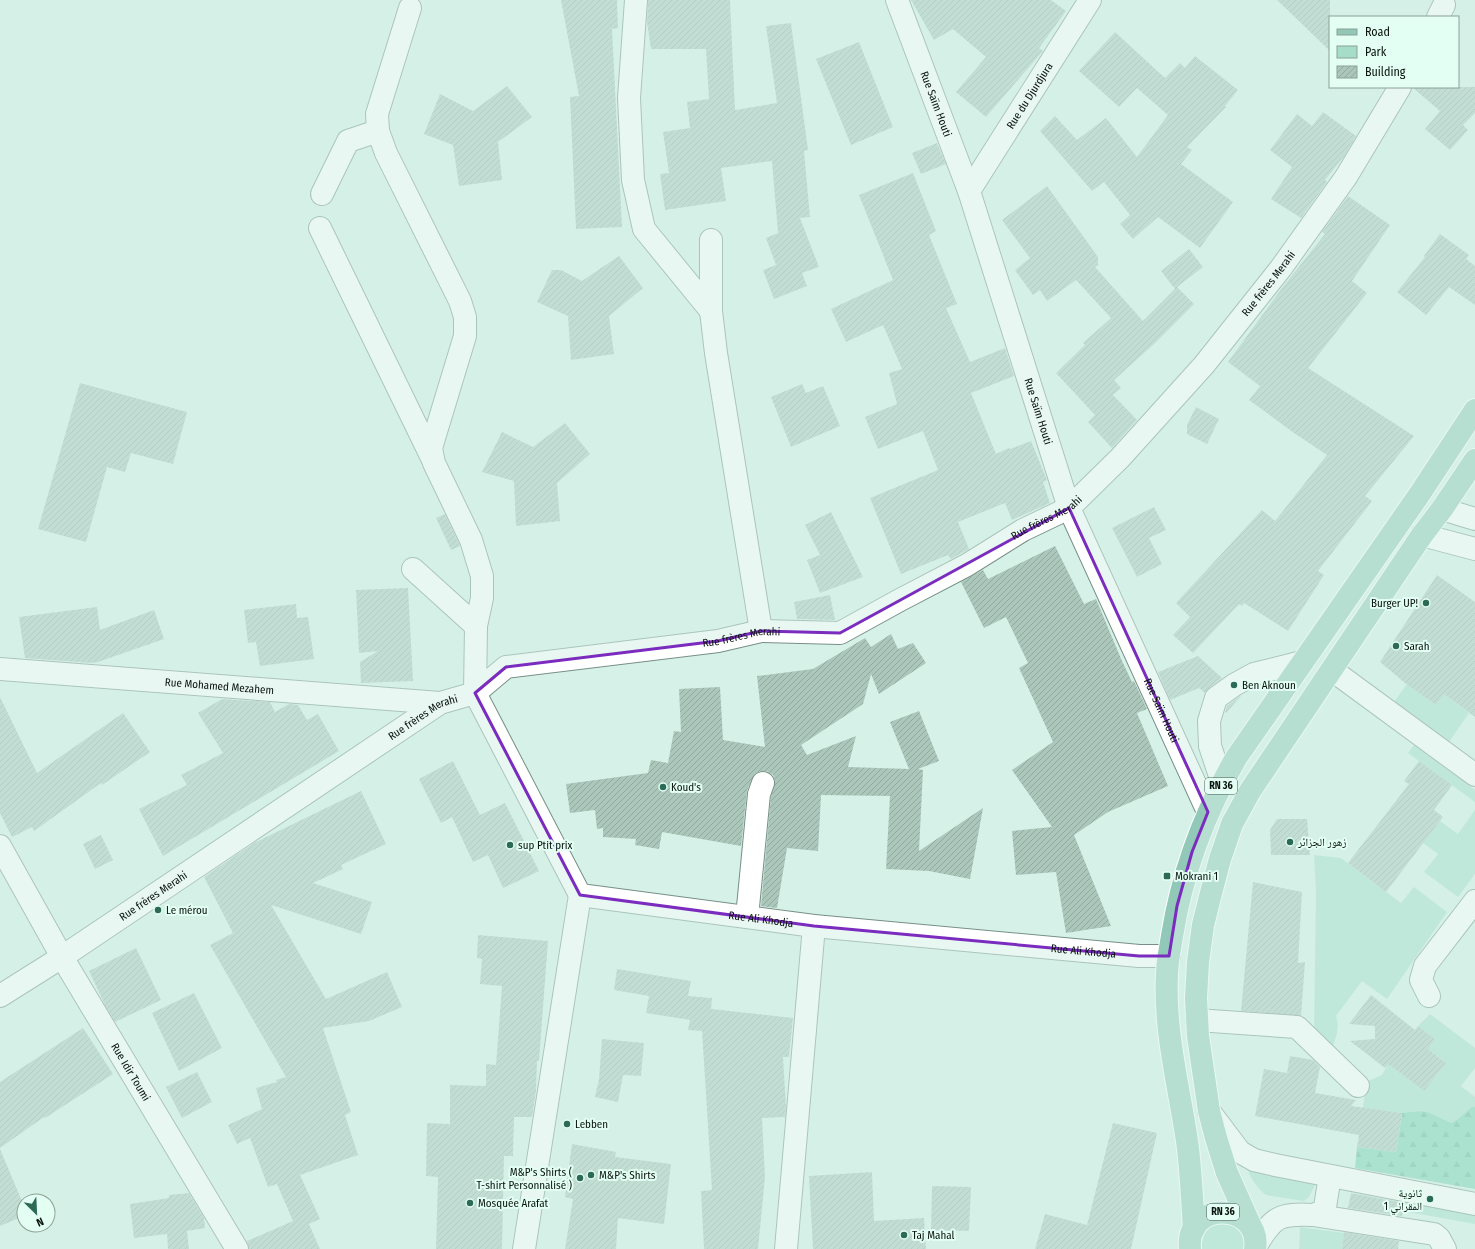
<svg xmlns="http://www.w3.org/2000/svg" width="1475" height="1249" font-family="'Fira Sans Condensed','Noto Naskh Arabic',sans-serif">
<defs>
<pattern id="forest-firs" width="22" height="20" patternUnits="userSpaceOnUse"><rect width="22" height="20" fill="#75cfb1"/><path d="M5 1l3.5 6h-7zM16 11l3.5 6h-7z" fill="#64b197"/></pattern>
<pattern id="building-hatch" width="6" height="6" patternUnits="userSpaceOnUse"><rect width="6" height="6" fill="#abc6bb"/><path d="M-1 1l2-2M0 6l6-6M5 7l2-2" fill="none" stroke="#92a9a0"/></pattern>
</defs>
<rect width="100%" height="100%" fill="#d6f1e7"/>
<!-- green -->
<g fill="#a6ddc9">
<polygon points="1407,684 1436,705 1444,694 1469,713 1449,742 1394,702"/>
<polygon points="1414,745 1475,790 1475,802 1408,753"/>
<polygon points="1475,810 1475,874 1458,897 1424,872 1438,854 1423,843 1440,821 1458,834"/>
<path d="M1314 855 1341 858 1401 903 1414 887 1447 912 1387 999 1362 981 1336 1016C1340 1028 1336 1037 1332 1049L1314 1032 1316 891Z"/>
<path d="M1430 1014 1475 1048V1068L1461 1086 1475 1097V1107L1473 1106C1465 1112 1460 1119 1451 1123L1430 1113 1417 1112 1402 1113 1363 1108 1366 1082 1382 1075 1388 1064 1424 1091 1446 1063 1428 1049 1435 1039 1418 1026Z"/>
<path d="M1248 1168 1315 1184V1185L1309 1197 1304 1201 1266 1195C1259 1190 1248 1176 1248 1168Z"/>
<polygon points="1404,1202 1475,1215 1475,1224 1403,1211"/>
<path d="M1222 1222C1240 1227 1244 1230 1245 1249H1202C1201 1234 1208 1225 1222 1222Z"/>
<polygon points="1300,1227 1344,1233 1342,1249 1299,1249"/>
</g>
<!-- forest -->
<path fill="url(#forest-firs)" d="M1473 1106 1475 1107V1189L1355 1168 1357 1147 1396 1152 1402 1113C1411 1112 1422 1110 1430 1113 1437 1116 1444 1120 1451 1123 1460 1119 1465 1112 1473 1106Z"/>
<!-- building -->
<g fill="url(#building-hatch)">
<polygon points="561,0 617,0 618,28 612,29 622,227 576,229 570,97 579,96"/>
<polygon points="648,0 730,0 735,110 777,103 766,26 791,23 808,150 804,151 810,217 800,218 819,267 802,273 807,286 774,299 763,270 776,265 766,238 778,233 772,161 721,168 726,201 665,210 660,174 669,173 663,132 690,128 687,102 709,99 706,49 651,49 647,22"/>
<polygon points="911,0 1051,0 1066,11 1039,48 1043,51 1042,52 986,117 956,92 986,57 953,29 934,40"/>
<polygon points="1277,0 1330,0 1330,51"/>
<polygon points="1115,32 1165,78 1180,63 1185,68 1195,56 1238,90 1225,106 1226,107 1187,147 1192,150 1181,164 1233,202 1200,248 1158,217 1133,239 1120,224 1130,215 1104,182 1092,191 1040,131 1055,116 1077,140 1106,118 1137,157 1168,115 1137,88 1119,107 1079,71"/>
<polygon points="859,42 893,127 851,145 816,59"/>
<polygon points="507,86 532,117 498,142 502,180 459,186 453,145 424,134 440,94 473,111"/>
<polygon points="1412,87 1475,87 1475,113 1463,125 1468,130 1450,150 1425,129 1440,111"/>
<polygon points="1323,112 1356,136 1345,155 1325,180 1327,182 1301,218 1271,199 1292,167 1270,150 1297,114 1312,126"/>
<polygon points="937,143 946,164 921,174 912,153"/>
<polygon points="913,173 936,231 929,235 957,304 946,308 970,362 1005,348 1014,376 971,393 996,454 1009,448 1010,449 1031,441 1047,480 1043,482 1050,503 1012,520 1005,503 958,522 969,549 951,559 948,555 901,574 870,498 938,470 923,431 878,449 865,417 897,404 889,373 902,369 883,325 846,342 831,309 893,280 859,195"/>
<polygon points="1047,186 1098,257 1098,265 1095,267 1143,321 1176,288 1175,289 1161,271 1189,249 1203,267 1177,287 1194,304 1154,344 1114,380 1121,388 1113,395 1137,420 1112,448 1088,422 1095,415 1056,373 1085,345 1083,343 1111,318 1076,280 1047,301 1040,290 1033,295 1015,270 1030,258 1002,220"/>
<polygon points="1348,196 1390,225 1352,281 1367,293 1308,368 1414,436 1365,496 1372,501 1318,571 1324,575 1288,631 1244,603 1242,606 1239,604 1193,653 1173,635 1190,617 1176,603 1262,510 1275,521 1327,455 1294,433 1249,400 1260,386 1228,362 1282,288 1325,234 1322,232"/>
<polygon points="1440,234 1469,255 1466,259 1475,266 1475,305 1449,287 1426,315 1397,292 1425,257 1424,256"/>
<polygon points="619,256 643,288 609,316 614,354 571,360 568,316 537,302 552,270 561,270 582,281"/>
<polygon points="80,383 187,412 173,464 131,453 125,472 107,467 86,542 38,529"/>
<polygon points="802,384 806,393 823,386 840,426 791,447 771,397"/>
<polygon points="1196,407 1219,419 1207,444 1187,434 1187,425"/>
<polygon points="565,423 590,454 557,483 560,521 516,526 514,481 482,472 502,432 533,447"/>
<polygon points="1154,507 1166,530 1149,538 1162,564 1137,577 1112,528"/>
<polygon points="831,512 863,577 820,593 807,560 820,555 805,525"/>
<polygon points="445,514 460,546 451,550 436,518"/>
<polygon points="1055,546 1084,604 1096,599 1122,661 1132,682 1134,681 1147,709 1137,713 1168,786 1108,812 1074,835 1111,926 1066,933 1056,872 1016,875 1012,831 1052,827 1012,770 1053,742 1019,668 1028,663 1006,617 984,628 961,582 983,570 988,579"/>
<polygon points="1437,575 1475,602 1475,717 1444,694 1436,705 1405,683 1380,662"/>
<polygon points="408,588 413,681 361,683 360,662 378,651 359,653 356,590"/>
<polygon points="830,595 835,620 797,619 794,602"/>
<polygon points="296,604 297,618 308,617 314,659 260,666 256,642 248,643 244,610"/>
<polygon points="97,607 100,630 154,610 164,639 98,662 91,663 25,658 19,617"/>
<polygon points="891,634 898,649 913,643 926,663 879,694 871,674 863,704 801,745 807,755 856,736 848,767 909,769 890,722 919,711 939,761 918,769 923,770 919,851 983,808 970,879 929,871 886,869 890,796 821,795 818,851 787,848 777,908 761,906 771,797 775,781 773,775 767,771 760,771 755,774 747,790 741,846 662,832 659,849 635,845 636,839 603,837 603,828 597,829 595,810 570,813 566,784 648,773 651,760 668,763 674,731 681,732 679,689 720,687 723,740 765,747 757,676 813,669 865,638 871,647"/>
<polygon points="1198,656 1222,678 1209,688 1205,693 1199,688 1170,700 1158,672"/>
<polygon points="1240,696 1241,696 1226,713 1225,712 1227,706"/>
<polygon points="0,697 37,773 123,713 150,752 102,785 101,783 34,831 32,827 12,837 0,813"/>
<polygon points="222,699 270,702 275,712 289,704 298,705 307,720 318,714 339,751 163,856 139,809 187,785 181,775 223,753 198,713"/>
<polygon points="453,761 480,815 505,803 539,871 503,888 488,855 473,862 452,817 441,823 419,779"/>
<polygon points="1419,761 1452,785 1434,810 1443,817 1386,892 1348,863 1409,784 1404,781"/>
<polygon points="361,791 386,844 341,865 343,869 313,883 372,902 361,934 271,905 326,999 387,972 402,1007 369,1021 323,1028 351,1112 345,1115 358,1155 300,1175 320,1219 309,1224 320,1249 249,1249 247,1241 293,1221 277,1184 268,1187 250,1138 237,1144 228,1125 262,1109 256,1088 277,1082 276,1080 286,1077 210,945 233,933 204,877 254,843"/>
<polygon points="1277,819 1307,819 1310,855 1271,855 1270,830"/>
<polygon points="101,835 113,860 95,869 83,844"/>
<polygon points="1253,882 1302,892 1298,963 1305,962 1301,1016 1241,1011"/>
<polygon points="478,935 548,941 539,1061 537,1061 536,1091 532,1117 514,1117 513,1156 504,1156 502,1249 436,1249 438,1177 426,1176 427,1123 450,1124 450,1085 486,1086 486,1064 496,1065 502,986 480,984 482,959 477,958"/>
<polygon points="136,948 161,1000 115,1022 106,1007 89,971"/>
<polygon points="617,969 691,981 688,996 712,998 711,1009 793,1018 789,1057 783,1057 786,1107 785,1117 762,1118 765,1177 758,1249 704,1249 701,1191 712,1190 702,1031 688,1030 690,1020 646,1013 649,996 614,990"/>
<polygon points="194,993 222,1048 179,1071 152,1013"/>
<polygon points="1371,995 1415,1030 1418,1026 1435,1039 1428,1049 1446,1063 1424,1091 1388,1064 1385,1068 1350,1041 1375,1039 1375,1026 1349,1024"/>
<polygon points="83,1028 113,1074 45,1118 44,1117 0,1148 0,1082"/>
<polygon points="602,1039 644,1043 641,1076 623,1075 618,1102 595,1097 599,1079"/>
<polygon points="1290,1056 1313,1060 1320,1067 1315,1093 1356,1100 1351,1106 1402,1113 1396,1152 1357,1147 1359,1135 1255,1116 1264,1069 1287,1073"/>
<polygon points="197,1072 212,1102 182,1118 166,1087"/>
<polygon points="1113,1123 1157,1133 1131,1249 1035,1249 1045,1214 1087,1225"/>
<polygon points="572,1144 616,1152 615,1157 671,1164 664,1224 618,1218 616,1249 565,1249 573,1199 565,1197"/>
<polygon points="0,1149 24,1206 24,1216 0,1226"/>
<polygon points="872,1172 874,1221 924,1218 926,1249 813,1249 809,1176"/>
<polygon points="932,1186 971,1187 969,1231 931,1230"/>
<polygon points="189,1193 204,1218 205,1228 187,1231 189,1249 168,1249 167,1234 134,1238 130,1204 169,1198 169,1195"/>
<polygon points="1351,1193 1404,1203 1402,1216 1348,1208"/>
<polygon points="1344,1232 1399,1241 1398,1249 1342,1249"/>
</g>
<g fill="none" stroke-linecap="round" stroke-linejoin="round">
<!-- minor casing -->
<g stroke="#779086" stroke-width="24">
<g id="minor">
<polyline points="636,0 629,98 633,180 644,229 711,311"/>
<path id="s1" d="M897 0 969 191 1069 508 1208 812"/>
<path id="s2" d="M410 8 377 114 378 131 386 153 460 301 465 317V336L431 448 434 463 471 540 482 576V598L476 626 475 693 580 895 814 926 1139 956H1169"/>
<polyline points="1438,17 1444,5"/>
<path id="s3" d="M969 191 1090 0"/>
<polyline points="322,194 348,141 378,131"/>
<polyline points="320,228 433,460"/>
<polyline points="711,240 711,311 716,353 761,631"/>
<polyline points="1442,509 1475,519"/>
<polyline points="1422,535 1475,549"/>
<polyline points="413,569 476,626"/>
<path id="s4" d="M0 669 440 703"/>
<polyline points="1332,670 1475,775"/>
<polyline points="1222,782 1210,746 1209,721 1216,698 1234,685 1254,674 1302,662"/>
<path id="s5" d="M0 846 62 957 237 1249"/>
<polyline points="747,917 759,794 763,783"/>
<path id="s6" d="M0 996 62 957 440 703 475 693 506 667 718 641 761 631 840 633 900 600 967 565 1023 530 1069 508 1120 458 1204 365 1281 268 1346 177 1400 87"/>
<polyline points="1429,996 1421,980 1425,966 1475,901"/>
<polyline points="1197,1020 1297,1027 1358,1086"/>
<polyline points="1209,1111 1240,1152 1254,1160 1275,1165 1475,1204"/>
<polyline points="1313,1215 1322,1212 1325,1207 1330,1176"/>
<path d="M1256 1246C1273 1217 1279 1213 1313 1215L1434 1234 1439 1238 1445 1249"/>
<polyline points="524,1249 580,895"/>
<polyline points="786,1249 814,926"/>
</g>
</g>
<!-- major casing -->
<g stroke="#fff" stroke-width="24">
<g id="major">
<polyline points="1251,1227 1227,1173 1216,1138 1209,1111 1198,1036 1196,998 1198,962 1203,925 1211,893 1220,859 1232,824 1250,791 1422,535 1442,509 1475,460"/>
<path d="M1194 1229C1192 1199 1191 1170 1187 1141 1179 1087 1164 1031 1167 975 1167 962 1170 949 1172 936 1182 873 1204 814 1236 758L1419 495 1475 410"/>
<path d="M1190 1249C1185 1199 1262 1202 1255 1249"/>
</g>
</g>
<!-- minor -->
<use href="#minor" stroke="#fff" stroke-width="22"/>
<!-- major -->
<use href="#major" stroke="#91c8b7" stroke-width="22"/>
</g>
<!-- marked area -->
<path d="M0 0H1475V1249H0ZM1069 508 1208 812 1192 852 1177 906 1169 956H1139L814 926 580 895 475 693 506 667 718 641 761 631 840 633Z" fill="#d6f1e7" fill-opacity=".55" fill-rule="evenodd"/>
<path fill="none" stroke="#7b2cbf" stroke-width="3" stroke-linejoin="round" d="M1069 508 1208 812 1192 852 1177 906 1169 956H1139L814 926 580 895 475 693 506 667 718 641 761 631 840 633Z"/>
<!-- markers -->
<g fill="#2c6a57" stroke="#e3fff4" stroke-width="1.5">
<circle cx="1426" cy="603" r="4"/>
<circle cx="1396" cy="646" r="4"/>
<circle cx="1234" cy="685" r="4"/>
<circle cx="663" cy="787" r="4"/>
<circle cx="1290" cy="842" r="4"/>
<circle cx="510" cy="845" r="4"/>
<rect x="1163" y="872" width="8" height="8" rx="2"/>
<circle cx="158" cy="910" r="4"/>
<circle cx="567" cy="1124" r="4"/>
<circle cx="591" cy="1175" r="4"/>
<circle cx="580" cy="1178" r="4"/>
<circle cx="1430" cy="1199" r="4"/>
<circle cx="470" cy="1203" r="4"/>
<circle cx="904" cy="1235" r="4"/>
</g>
<g text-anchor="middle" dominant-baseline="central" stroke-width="4" stroke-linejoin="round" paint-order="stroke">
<!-- shield labels -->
<g fill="#e3fff4" stroke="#4a5954" stroke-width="1">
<rect x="1205" y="778" width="32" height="16" rx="3"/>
<rect x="1207" y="1204" width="32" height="16" rx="3"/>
</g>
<g font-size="10" font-weight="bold" fill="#09120f">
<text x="1221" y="786">RN 36</text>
<text x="1223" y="1212">RN 36</text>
</g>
<!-- street labels -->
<g font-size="11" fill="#09120f" stroke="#e3fff4">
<text stroke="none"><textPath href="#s3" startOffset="113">Rue du Djurdjura</textPath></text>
<text stroke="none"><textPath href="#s1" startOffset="111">Rue Saïm Houti</textPath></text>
<text stroke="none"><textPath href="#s6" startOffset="1504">Rue frères Merahi</textPath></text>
<text stroke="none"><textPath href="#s1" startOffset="435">Rue Saïm Houti</textPath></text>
<text stroke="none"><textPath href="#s6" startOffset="1179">Rue frères Merahi</textPath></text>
<text stroke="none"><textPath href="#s6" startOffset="843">Rue frères Merahi</textPath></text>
<text stroke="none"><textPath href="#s4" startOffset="220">Rue Mohamed Mezahem</textPath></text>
<text stroke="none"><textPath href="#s1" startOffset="759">Rue Saïm Houti</textPath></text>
<text stroke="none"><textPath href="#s6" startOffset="507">Rue frères Merahi</textPath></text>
<text stroke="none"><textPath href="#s6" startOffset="183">Rue frères Merahi</textPath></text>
<text stroke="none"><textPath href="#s2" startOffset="1136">Rue Ali Khodja</textPath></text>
<text stroke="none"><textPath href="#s2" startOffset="1460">Rue Ali Khodja</textPath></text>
<text stroke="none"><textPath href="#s5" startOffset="261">Rue Idir Toumi</textPath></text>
</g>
<!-- poi labels -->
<g font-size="11" fill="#09120f" stroke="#e3fff4" text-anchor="start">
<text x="1418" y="603" text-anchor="end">Burger UP!</text>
<text x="1404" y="646">Sarah</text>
<text x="1242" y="685">Ben Aknoun</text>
<text x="671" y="787">Koud's</text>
<text x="1298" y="842">زهور الجزائر</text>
<text x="518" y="845">sup Ptit prix</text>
<text x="1175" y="876">Mokrani 1</text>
<text x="166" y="910">Le mérou</text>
<text x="575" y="1124">Lebben</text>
<text x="572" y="1172" text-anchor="end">M&amp;P's Shirts (<tspan x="572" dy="13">T-shirt Personnalisé )</tspan></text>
<text x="599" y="1175">M&amp;P's Shirts</text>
<text x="1422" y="1193" text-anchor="end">ثانوية<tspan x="1422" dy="13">المقراني 1</tspan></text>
<text x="478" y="1203">Mosquée Arafat</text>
<text x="912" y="1235">Taj Mahal</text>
</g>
</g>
<!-- legend -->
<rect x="1329" y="16" width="130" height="72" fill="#e3fff4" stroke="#8ca098"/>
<rect x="1337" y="29" width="20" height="6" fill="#91c8b7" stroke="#8ca098"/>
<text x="1365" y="36" font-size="12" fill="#09120f">Road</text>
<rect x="1337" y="46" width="20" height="12" fill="#a6ddc9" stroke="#8ca098"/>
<text x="1365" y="56" font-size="12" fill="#09120f">Park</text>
<rect x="1337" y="66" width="20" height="12" fill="url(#building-hatch)" stroke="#8ca098"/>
<text x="1365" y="76" font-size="12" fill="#09120f">Building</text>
<!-- north arrow -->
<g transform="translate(36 1213) rotate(156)"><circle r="19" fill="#e3fff4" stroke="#8ca098"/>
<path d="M0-3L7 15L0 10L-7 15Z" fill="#2c6a57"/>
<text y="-6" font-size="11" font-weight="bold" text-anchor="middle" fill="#09120f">N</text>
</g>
</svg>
